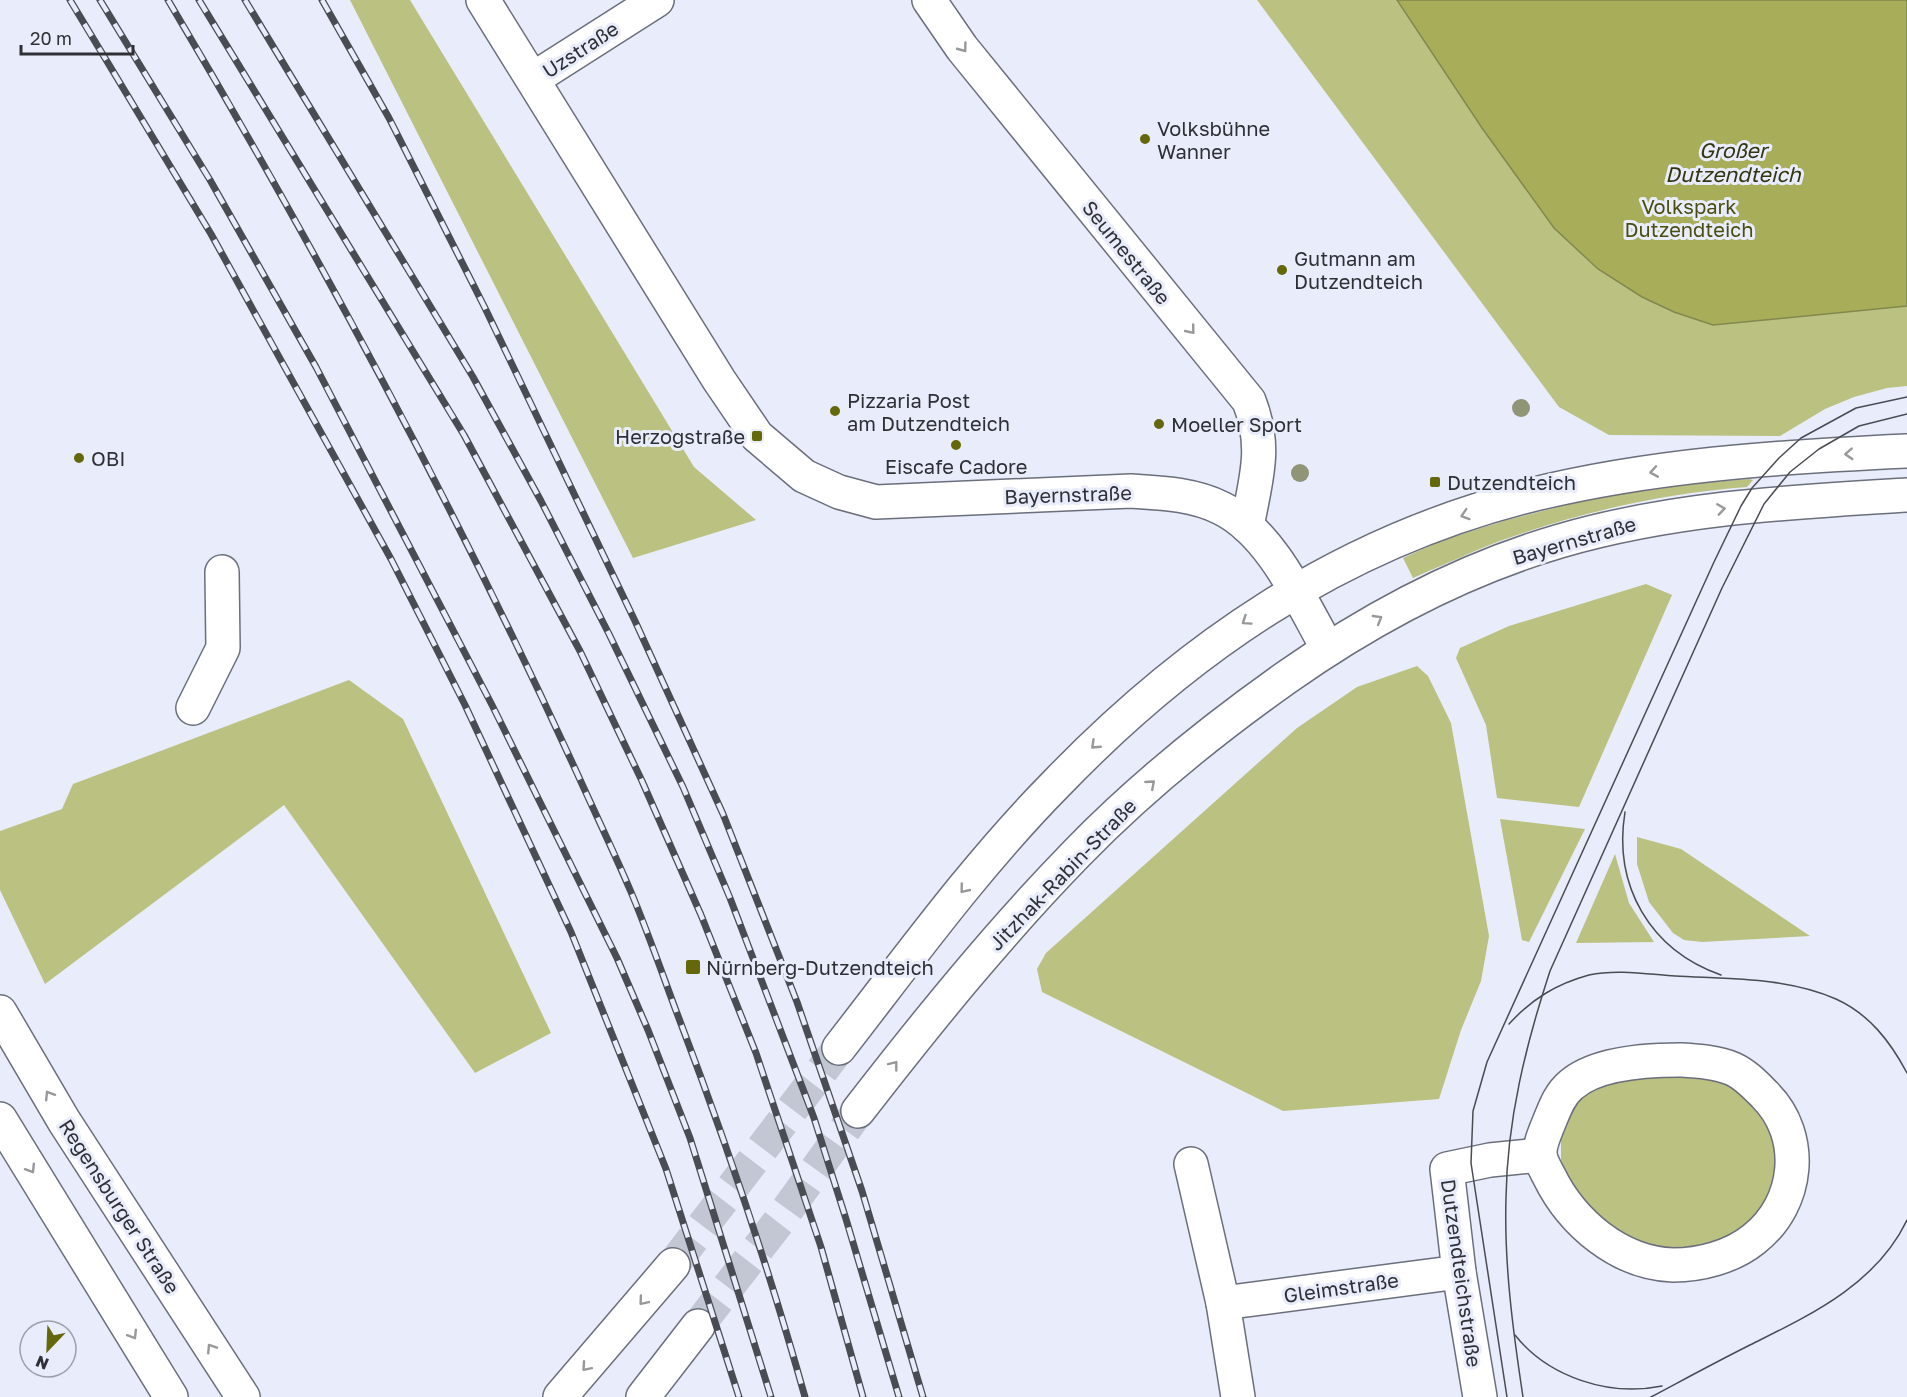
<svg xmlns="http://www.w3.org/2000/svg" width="1907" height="1397" font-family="'Golos Text',sans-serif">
<rect width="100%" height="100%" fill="#e8ecfb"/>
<!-- green -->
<g fill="#bbc181">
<polygon points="350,0 410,0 694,467 756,520 633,558"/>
<polygon points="1257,0 1907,0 1907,386 1887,388 1854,397 1825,409 1780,436 1609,435 1559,407"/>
<path d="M1749 479 1753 480 1747 487C1663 493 1577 513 1497 542 1469 553 1441 566 1413 578L1403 558 1443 540 1507 520 1574 503 1655 487Z"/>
<polygon points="1646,584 1672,595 1579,807 1497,798 1486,725 1456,658 1460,648 1509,626"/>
<polygon points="1417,666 1428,676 1451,723 1489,936 1481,981 1461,1030 1439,1099 1283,1111 1042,992 1037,969 1046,953 1297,728 1357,687"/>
<polygon points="349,680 403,719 551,1033 475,1073 284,805 45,984 0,890 0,831 62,809 73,784"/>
<polygon points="1500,819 1585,829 1529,942 1522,940"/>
<polygon points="1637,837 1681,849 1810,936 1702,942 1684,940 1673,933 1649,902 1637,864"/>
<polygon points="1615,854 1629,903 1654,942 1576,943"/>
<polygon points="1637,1074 1724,1079 1757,1103 1780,1147 1772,1205 1723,1247 1673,1252 1636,1244 1602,1224 1574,1194 1561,1160 1561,1130 1573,1103 1597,1084"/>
</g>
<!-- water -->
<polygon fill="#a7ad59" stroke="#83884e" stroke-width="1.5" points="1397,0 1907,0 1907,306 1713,325 1674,312 1642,297 1598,269 1554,228 1482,128"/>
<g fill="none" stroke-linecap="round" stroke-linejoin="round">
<!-- major-tunnel -->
<g stroke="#c3c6d3" stroke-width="33" stroke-dasharray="33 16" stroke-linecap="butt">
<polyline points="673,1265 839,1048"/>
<polyline points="698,1326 780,1220 858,1111"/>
</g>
<!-- minor casing -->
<g stroke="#6b6f7c" stroke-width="36">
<g id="minor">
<path d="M483 0 719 380 757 436 804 476 839 492 876 502 1131 491C1161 493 1193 494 1221 508 1271 532 1302 603 1328 649"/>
<path d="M929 0 962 48 1249 401C1267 447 1256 479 1247 526"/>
<polyline points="533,79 657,0"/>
<polyline points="193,708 223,648 222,572"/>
<path d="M1680 1060C1697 1061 1717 1062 1733 1069 1746 1075 1756 1086 1765 1095 1806 1136 1799 1204 1754 1239 1732 1257 1700 1265 1673 1265 1619 1263 1572 1223 1549 1176 1546 1170 1541 1162 1540 1155 1539 1145 1546 1130 1550 1120 1555 1108 1560 1094 1571 1085 1596 1063 1647 1060 1680 1060Z"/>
<polyline points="1191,1164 1223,1303"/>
<polyline points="1238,1397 1223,1303 1459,1272"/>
<polyline points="1480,1397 1459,1272 1447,1169 1490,1160 1540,1155"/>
</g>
</g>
<!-- major casing -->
<g stroke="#6b6f7c" stroke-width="36">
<g id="major">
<polyline points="0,1012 64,1121 243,1397"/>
<path d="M839 1048C909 958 976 865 1056 784 1187 648 1338 545 1523 497 1648 465 1778 457 1907 451"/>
<path d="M858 1111C927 1022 998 934 1077 853 1140 788 1212 730 1287 677 1371 618 1461 570 1560 541 1673 508 1790 502 1907 495"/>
<polyline points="0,1119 171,1397"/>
<polyline points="560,1397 673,1265"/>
<polyline points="643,1397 698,1326"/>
</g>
</g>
<!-- minor -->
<use href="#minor" stroke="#fff" stroke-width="33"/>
<!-- major -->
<use href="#major" stroke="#fff" stroke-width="33"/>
<!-- tram -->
<g stroke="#494c52" stroke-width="1.5">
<path d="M1625 812C1613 886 1650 950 1721 975"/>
<path d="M1509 1024C1532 999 1556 984 1589 975 1616 969 1647 974 1675 976 1728 979 1786 977 1836 999 1869 1014 1890 1041 1907 1073"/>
<path d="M1515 1335C1548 1377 1609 1397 1662 1386"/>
<polyline points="1507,1397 1471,1163 1473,1111 1487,1062 1714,562 1741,506 1752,488 1779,458 1801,438 1856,408 1907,397"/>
<path d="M1523 1397C1513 1331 1504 1264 1506 1198 1507 1120 1526 1044 1550 971L1722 588 1764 504 1790 472 1819 449 1859 426 1907 414"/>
<path d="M1651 1397C1683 1380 1716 1362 1748 1346 1810 1315 1876 1285 1907 1220"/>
</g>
<!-- rail casing -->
<g stroke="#494c52" stroke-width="7">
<g id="rail">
<polyline points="70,0 211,234 391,559 465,705 571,932 666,1169 739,1397"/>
<polyline points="100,0 210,180 316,367 492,705 617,958 648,1030 690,1138 771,1397"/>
<path d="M168 0C317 251 455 507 577 773 595 813 614 852 631 892 647 930 661 970 675 1008 724 1136 768 1265 805 1397"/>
<polyline points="199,0 464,435 580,651 642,781 701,915 756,1053 821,1247 863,1397"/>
<polyline points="245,0 473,377 541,501 609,634 683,787 730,898 814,1118 846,1219 899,1397"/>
<polyline points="322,0 389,118 485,308 635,621 723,814 797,1002 862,1191 923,1397"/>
</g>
</g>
<!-- rail -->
<use href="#rail" stroke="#e8ecfb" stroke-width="4.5" stroke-dasharray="14" stroke-linecap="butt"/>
</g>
<!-- trees -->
<g fill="#919578">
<circle cx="1521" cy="408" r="9"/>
<circle cx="1300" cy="473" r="9"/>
</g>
<!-- one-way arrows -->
<defs><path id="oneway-chevron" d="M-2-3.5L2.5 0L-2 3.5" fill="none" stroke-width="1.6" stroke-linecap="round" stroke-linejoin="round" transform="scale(1.5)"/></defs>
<g stroke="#96989a">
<use href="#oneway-chevron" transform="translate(963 48) rotate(53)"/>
<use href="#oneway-chevron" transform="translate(1191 330) rotate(51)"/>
<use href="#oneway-chevron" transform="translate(1849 454) rotate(177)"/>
<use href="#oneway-chevron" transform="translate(1654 472) rotate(170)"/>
<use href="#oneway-chevron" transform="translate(1721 509) rotate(-8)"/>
<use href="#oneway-chevron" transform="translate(1465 515) rotate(162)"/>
<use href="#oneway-chevron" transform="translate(1378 619) rotate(-30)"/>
<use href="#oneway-chevron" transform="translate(1246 621) rotate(146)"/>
<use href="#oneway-chevron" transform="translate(1095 745) rotate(137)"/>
<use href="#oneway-chevron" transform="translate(1151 784) rotate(-41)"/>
<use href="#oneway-chevron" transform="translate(964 889) rotate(129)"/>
<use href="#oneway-chevron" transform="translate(894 1065) rotate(-52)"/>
<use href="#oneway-chevron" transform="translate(49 1095) rotate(-122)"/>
<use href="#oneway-chevron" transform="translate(31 1169) rotate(58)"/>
<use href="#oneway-chevron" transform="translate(643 1301) rotate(130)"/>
<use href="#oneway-chevron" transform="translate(133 1335) rotate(58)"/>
<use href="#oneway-chevron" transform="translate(211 1348) rotate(-123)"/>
<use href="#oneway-chevron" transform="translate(586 1367) rotate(131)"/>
</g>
<!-- markers -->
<g fill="#646808" stroke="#e8ecfb" stroke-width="2">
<circle cx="1145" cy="139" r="6"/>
<circle cx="1282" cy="270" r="6"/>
<circle cx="835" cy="411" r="6"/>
<circle cx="1159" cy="424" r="6"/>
<rect x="751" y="430" width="12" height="12" rx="3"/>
<circle cx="956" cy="445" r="6"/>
<circle cx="79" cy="458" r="6"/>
<rect x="1429" y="476" width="12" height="12" rx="3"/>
<rect x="685" y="959" width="16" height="16" rx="3"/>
</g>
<g text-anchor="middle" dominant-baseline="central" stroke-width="6" stroke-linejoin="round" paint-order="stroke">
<!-- street labels -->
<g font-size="20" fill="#2e3035" stroke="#e8ecfb">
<text transform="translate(580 49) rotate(-33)">Uzstraße</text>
<text transform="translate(1127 252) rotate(51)">Seumestraße</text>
<text transform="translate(1068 494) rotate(-2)">Bayernstraße</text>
<text transform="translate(1574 540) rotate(-16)">Bayernstraße</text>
<text transform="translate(1062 874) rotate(-46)">Jitzhak-Rabin-Straße</text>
<text transform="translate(120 1206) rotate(57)">Regensburger Straße</text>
<text transform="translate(1462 1273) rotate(82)">Dutzendteichstraße</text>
<text transform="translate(1341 1287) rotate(-8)">Gleimstraße</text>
</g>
<!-- poi labels -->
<g font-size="20" fill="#2e3035" stroke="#e8ecfb" text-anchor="start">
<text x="1157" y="128">Volksbühne<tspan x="1157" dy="23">Wanner</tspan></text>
<text x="1294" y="258">Gutmann am<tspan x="1294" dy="23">Dutzendteich</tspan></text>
<text x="847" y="400">Pizzaria Post<tspan x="847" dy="23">am Dutzendteich</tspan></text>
<text x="1171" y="424">Moeller Sport</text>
<text x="745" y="436" text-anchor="end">Herzogstraße</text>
<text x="91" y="458">OBI</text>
<text x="956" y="466" text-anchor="middle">Eiscafe Cadore</text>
<text x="1447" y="482">Dutzendteich</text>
<text x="706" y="967">Nürnberg-Dutzendteich</text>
</g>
<!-- park labels -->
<g font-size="20" fill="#4a4d0c" stroke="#e8ecfb">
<text x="1689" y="206">Volkspark<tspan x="1689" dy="23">Dutzendteich</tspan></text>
</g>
<!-- water labels -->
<g font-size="21" font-style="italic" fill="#333511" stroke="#e8ecfb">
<text x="1733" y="150">Großer<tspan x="1733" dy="24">Dutzendteich</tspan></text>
</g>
</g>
<!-- north arrow -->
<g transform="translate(48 1349) rotate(203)"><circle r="28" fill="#e8ecfb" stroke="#9ea1ac" stroke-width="1.5"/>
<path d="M0-4.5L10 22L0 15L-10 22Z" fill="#646808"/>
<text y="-9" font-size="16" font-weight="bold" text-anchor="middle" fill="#2e3035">N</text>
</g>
<!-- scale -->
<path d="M21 45v9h112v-9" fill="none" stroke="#2e3035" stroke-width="3"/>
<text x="30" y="45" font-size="18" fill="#2e3035" stroke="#e8ecfb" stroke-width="4.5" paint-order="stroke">20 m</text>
</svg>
